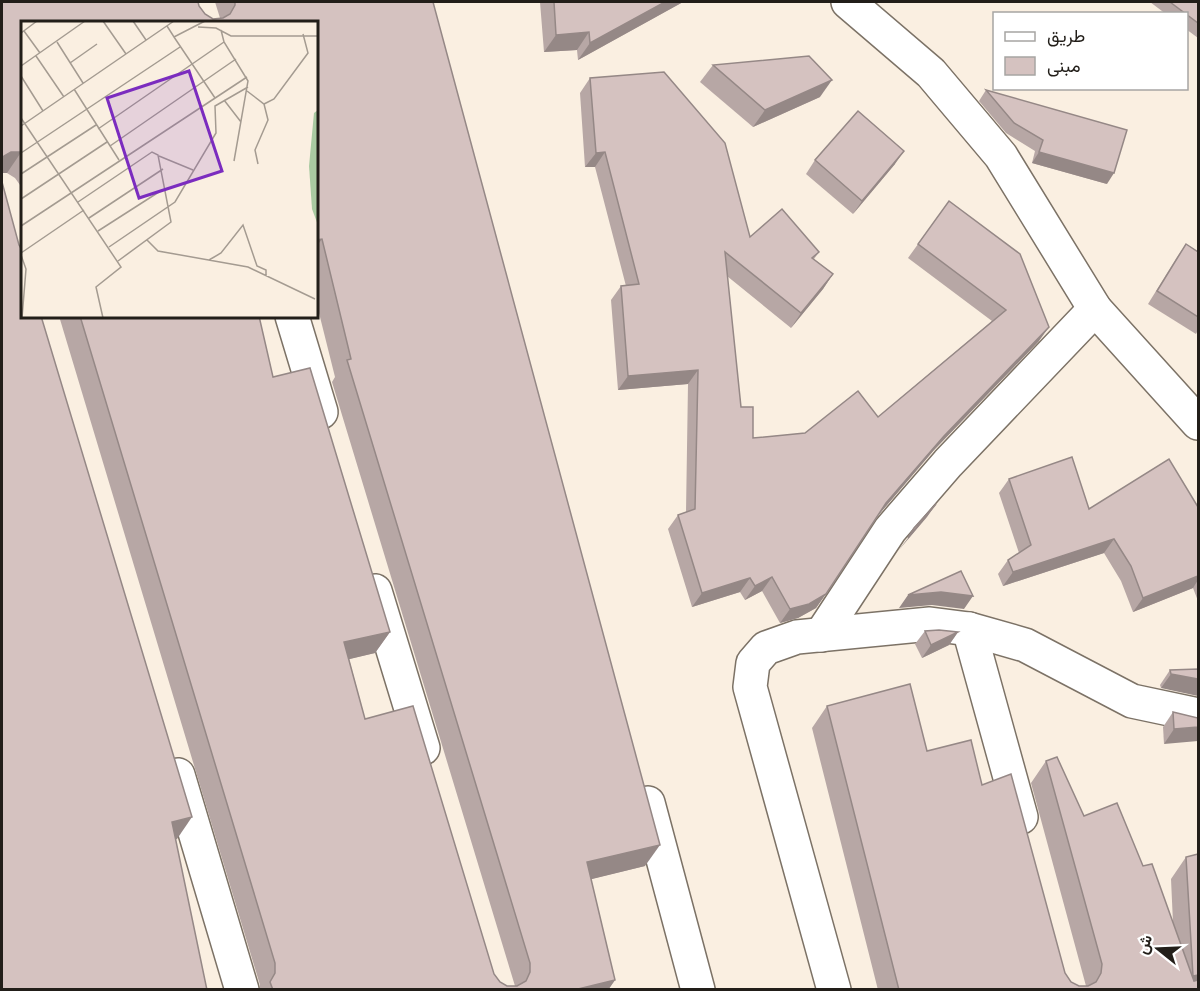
<svg xmlns="http://www.w3.org/2000/svg" width="1200" height="991" font-family="'Asap Condensed',Vazirmatn,sans-serif">
<rect width="100%" height="100%" fill="#faefe1"/>
<g fill="none" stroke-linecap="round" stroke-linejoin="round">
<!-- minor casing -->
<g stroke="#7c7266" stroke-width="36">
<g id="minor">
<polyline points="848,2 931,73 1001,156 1095,309 1198,423"/>
<polyline points="292,316 321,412"/>
<polyline points="375,591 423,748"/>
<polyline points="969,629 1021,817"/>
<polyline points="821,635 890,530 948,463 1095,309"/>
<polyline points="178,775 242,990"/>
<polyline points="648,803 698,990"/>
<polyline points="834,990 750,687 753,663 766,648 797,637 930,624 969,629 1025,645 1132,701 1198,715"/>
</g>
</g>
<!-- minor -->
<use href="#minor" stroke="#fff" stroke-width="33"/>
</g>
<!-- wall -->
<g fill="#b7a7a5">
<polygon points="2,2 199,6 205,14 213,19 220,18 215,2 433,2 645,866 591,879 615,980 608,990 260,990 260,985 59,316 259,316 273,377 390,632 375,653 349,659 365,719 494,974 500,982 507,986 515,986 332,382 335,377 316,301 316,22 22,22 22,195 20,185 15,178 7,173"/>
<polygon points="540,2 683,2 578,60 577,50 544,52"/>
<polygon points="1150,2 1198,2 1198,38 1186,29 1186,14 1166,14"/>
<polygon points="713,65 820,97 753,127 700,82"/>
<polygon points="590,78 750,237 819,252 814,259 833,274 823,289 791,328 727,276 741,407 753,438 805,433 878,417 992,321 908,258 949,201 1039,341 934,450 878,515 816,608 798,618 780,623 762,591 745,600 740,592 692,607 668,529 678,515 686,512 688,384 618,390 611,300 621,286 626,286 595,167 585,167 580,93"/>
<polygon points="986,90 1107,184 1032,163 1035,151 1006,133 979,101"/>
<polygon points="815,160 895,164 853,214 806,174"/>
<polygon points="1186,244 1198,252 1198,330 1196,334 1148,304 1177,257"/>
<polygon points="1009,479 1089,509 1198,507 1198,601 1193,588 1133,612 1121,581 1104,553 1003,586 998,574 1008,560 1019,553 999,493"/>
<polygon points="925,631 958,632 949,645 922,658 915,644"/>
<polygon points="1198,669 1161,688 1160,685 1170,670"/>
<polygon points="827,706 927,751 982,785 1065,973 1071,982 1079,986 1086,986 1031,783 1046,761 1084,816 1143,866 1173,923 1171,879 1186,857 1198,990 878,990 812,728"/>
<polygon points="1173,712 1198,718 1164,744 1163,727"/>
</g>
<!-- shaded-wall -->
<g fill="#958886">
<polygon points="665,2 683,2 578,60 590,43"/>
<polygon points="589,32 577,50 544,52 556,35"/>
<polygon points="832,80 820,97 753,127 765,110"/>
<polygon points="22,151 7,173 2,173 2,160 4,156 11,152"/>
<polygon points="904,151 895,164 853,214 862,201"/>
<polygon points="605,152 595,167 585,167 596,153"/>
<polygon points="1039,152 1114,173 1107,184 1032,163"/>
<polygon points="322,239 316,247 316,240"/>
<polygon points="833,274 823,289 791,328 801,313"/>
<polygon points="1049,327 1039,341 934,450 876,518 886,503 944,436"/>
<polygon points="698,370 688,384 618,390 628,376"/>
<polygon points="936,504 927,517 898,551 908,538"/>
<polygon points="1114,539 1104,553 1003,586 1013,572"/>
<polygon points="1198,576 1198,580 1193,588 1133,612 1143,598"/>
<polygon points="772,577 762,591 745,600 755,586"/>
<polygon points="750,578 740,592 692,607 702,593"/>
<polygon points="941,592 973,596 964,609 932,605 899,608 908,595"/>
<polygon points="826,594 816,608 798,618 780,623 790,609"/>
<polygon points="390,632 375,653 329,664 344,642"/>
<polygon points="958,632 949,645 922,658 931,645"/>
<polygon points="1171,674 1198,679 1198,696 1161,688"/>
<polygon points="1198,727 1198,741 1164,744 1174,729"/>
<polygon points="192,817 177,839 157,844 172,822"/>
<polygon points="660,845 645,866 572,884 587,862"/>
<polygon points="1198,975 1198,990 1183,990 1193,976"/>
<polygon points="615,980 608,990 574,990"/>
</g>
<!-- building -->
<g fill="#d5c2c0" stroke="#958886" stroke-width="1.5">
<polygon points="2,2 198,2 199,6 205,14 213,19 223,18 230,14 235,5 235,2 433,2 660,845 587,862 615,980 574,990 273,990 270,982 275,973 275,963 80,316 259,316 273,377 310,368 390,632 344,642 365,719 413,706 494,974 500,982 507,986 517,986 526,981 530,972 530,963 347,360 351,359 322,239 316,240 316,22 22,22 22,152 11,152 4,156 2,160"/>
<polygon points="554,2 665,2 590,43 589,32 556,35"/>
<polygon points="1170,2 1198,2 1198,23"/>
<polygon points="809,56 832,80 765,110 713,65"/>
<polygon points="664,72 725,143 750,237 782,209 819,252 812,258 833,274 801,313 725,252 741,407 753,407 753,438 805,433 858,391 878,417 1006,310 918,244 949,201 1020,254 1049,327 944,436 886,503 826,594 809,604 790,609 772,577 755,586 750,578 702,593 678,515 695,509 698,370 628,376 621,286 639,284 605,152 596,153 590,78"/>
<polygon points="986,90 1127,130 1114,173 1039,152 1043,140 1014,123"/>
<polygon points="858,111 904,151 862,201 815,160"/>
<polygon points="2,182 19,245 22,250 22,316 41,316 192,817 172,822 207,990 2,990"/>
<polygon points="1186,244 1198,252 1198,317 1157,291"/>
<polygon points="1072,457 1089,509 1169,459 1198,507 1198,576 1143,598 1131,566 1114,539 1013,572 1008,560 1031,545 1009,479"/>
<polygon points="936,504 908,538 914,528"/>
<polygon points="961,571 973,596 941,592 908,595"/>
<polygon points="939,630 958,632 931,645 925,631"/>
<polygon points="1198,669 1198,679 1171,674 1170,670"/>
<polygon points="910,684 927,751 971,740 982,785 1011,774 1065,973 1071,982 1079,986 1088,986 1096,982 1101,973 1102,964 1046,761 1057,757 1084,816 1117,803 1143,866 1152,864 1194,981 1198,980 1198,990 899,990 827,706"/>
<polygon points="1173,712 1198,718 1198,727 1174,729"/>
<polygon points="1198,854 1198,975 1193,976 1186,857"/>
</g>
<!-- overview -->
<g transform="translate(21 21)">
<rect width="297" height="297" fill="#faefe1"/>
<path d="M297 89V204L291 188 288 145 293 92Z" fill="#a9caa1"/>
<path fill="none" stroke="#a49b91" stroke-width="1.5" d="M82 0 105 33M112 0 125 19M146 5 153 16 184 0M177 6 195 7 210 15H297M200 9 203 21 227 60 213 140M3 10 19 32M0 12 16 0M153 16 194 77M36 21 62 62M15 35 43 76M49 42 76 23M0 45 64 0M0 55 22 90M53 68 98 139M226 70 243 83 253 78 287 32 282 13M203 79 220 101M0 97 100 246 75 266 82 297M0 105 153 0M77 108 203 21M89 125 215 38M0 132 159 26M138 135 172 149M237 143 234 129 247 99 243 83M0 153 75 104M0 178 86 121M57 181 131 131 137 134 150 201 97 240M68 197 142 148M0 205 226 56M77 210 141 169M126 219 137 230 227 246 294 278M88 226 154 181 195 112 194 85 227 66M0 232 63 189M0 234 5 248 1 297M188 239 200 232 222 204 236 245 245 249V255"/>
<path fill="#7b2cbf" fill-opacity="0.15" stroke="#7b2cbf" stroke-width="3" d="M168 50 201 150 118 177 86 77Z"/>
<rect width="297" height="297" fill="none" stroke="#221e19" stroke-width="3"/>
</g>
<!-- border -->
<rect width="1200" height="991" fill="none" stroke="#221e19" stroke-width="6"/>
<!-- legend -->
<rect x="993" y="12" width="195" height="78" fill="#ffffff" stroke="#a7a5a3" stroke-width="1.5"/>
<rect x="1005" y="32" width="30" height="9" fill="#ffffff" stroke="#a7a5a3" stroke-width="1.5"/>
<text x="1047" y="42" font-size="18" fill="#221e19">طريق</text>
<rect x="1005" y="57" width="30" height="18" fill="#d5c2c0" stroke="#a7a5a3" stroke-width="1.5"/>
<text x="1047" y="72" font-size="18" fill="#221e19">مبنى</text>
<!-- north arrow -->
<g transform="translate(1158 949) rotate(288)" stroke="#ffffff" stroke-width="4.5" paint-order="stroke">
<path d="M0-4.5L10 22L0 15L-10 22Z" fill="#221e19"/>
<text y="-9" font-size="16" font-weight="bold" text-anchor="middle" fill="#221e19">ش</text>
</g>
</svg>
